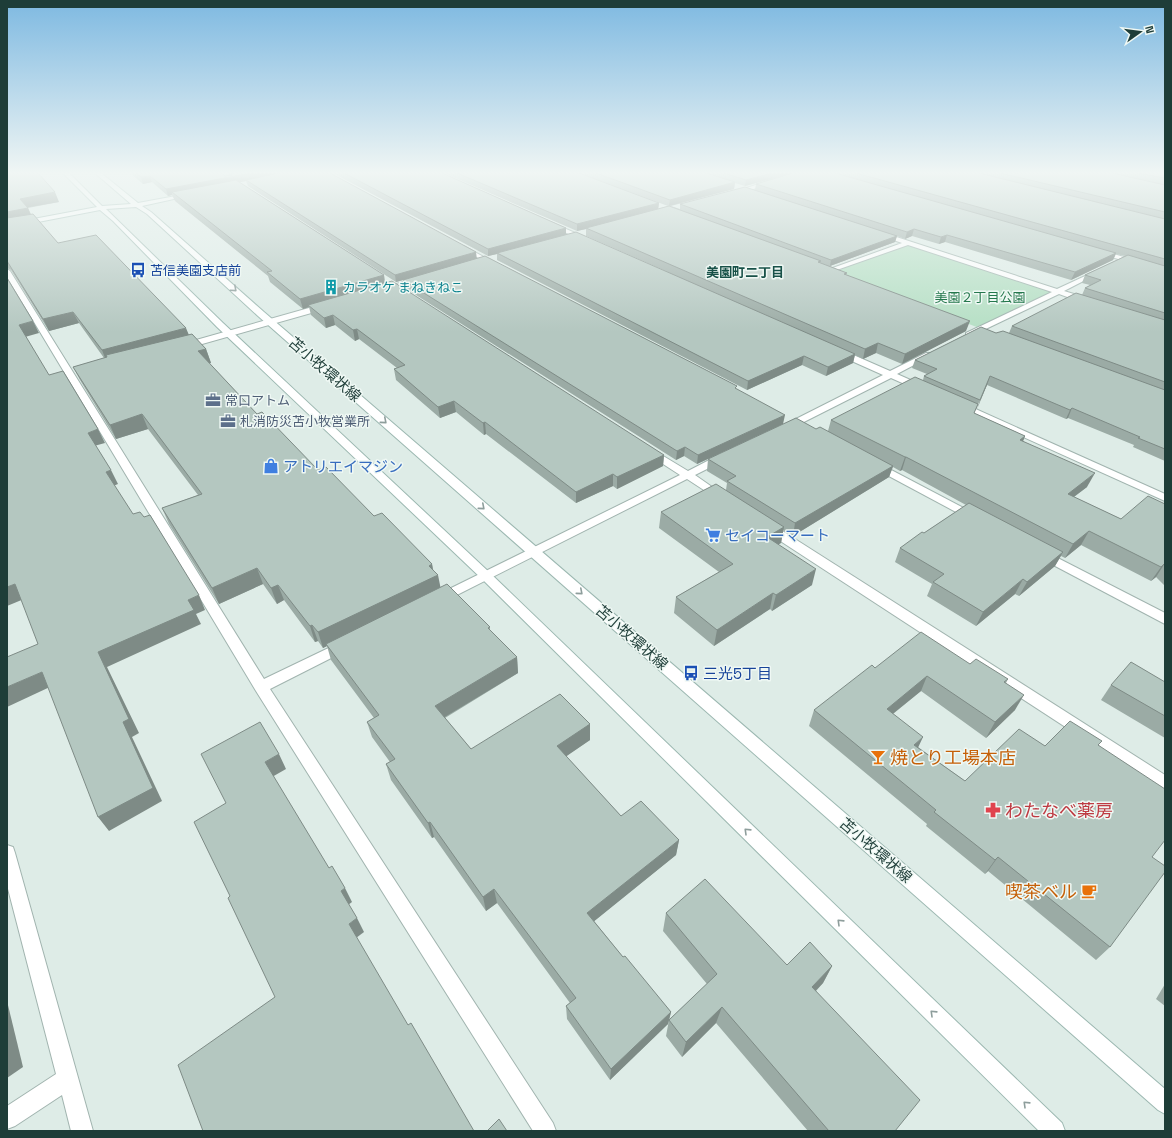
<svg xmlns="http://www.w3.org/2000/svg" width="1172" height="1138" font-family="'Space Grotesk','Noto Sans JP',sans-serif">
<rect width="100%" height="100%" fill="#deece7"/>
<!-- green -->
<polygon fill="#b5dfc4" points="908,243 1056,291 982,329 829,271"/>
<g fill="none" stroke-linecap="round" stroke-linejoin="round">
<!-- street casing -->
<g stroke="#a1b4af" stroke-width="2">
<g id="street">
<polygon points="771,180 773,181 773,183 734,195 731,193"/>
<polygon points="550,222 589,239 590,240 585,241 548,225 548,223"/>
<polygon points="881,232 1057,289 1096,271 1101,272 1064,291 1087,298 1087,302 1081,302 1059,294 969,337 966,337 966,333 1052,292 908,245 831,272 827,272 827,270 902,243 879,235 878,234"/>
<polygon points="460,246 464,246 498,265 493,266 460,248"/>
<polygon points="1100,250 1165,269 1165,273 1098,253 1097,252"/>
<polygon points="7,269 10,271 264,679 339,643 344,641 349,643 351,646 349,649 270,689 553,1123 556,1131 533,1131 256,691 7,277"/>
<polygon points="420,277 424,279 422,280 384,291 380,289"/>
<polygon points="323,304 329,304 330,306 329,308 188,348 182,348 181,346 182,344"/>
<polygon points="836,350 842,350 890,371 926,353 932,353 933,355 897,374 924,386 925,388 924,390 918,390 891,378 790,429 784,429 782,427 784,425 883,375 836,354 835,352"/>
<polygon points="960,402 1165,494 1165,501 957,407 955,405"/>
<polygon points="650,448 688,471 717,456 725,456 726,458 725,460 695,475 725,496 720,499 716,498 687,479 445,601 441,602 437,601 435,598 437,595 680,475 646,453 645,451"/>
<polygon points="876,462 977,515 979,517 977,519 969,519 872,467 871,465 872,463"/>
<polygon points="769,524 773,525 1165,775 1165,790 1159,788 765,531 763,528 765,525"/>
<polygon points="1044,551 1165,613 1165,624 1040,558 1038,555 1040,552"/>
<polygon points="7,845 13,847 15,853 93,1131 71,1131 62,1095 15,1126 7,1129 7,1106 56,1074 7,885"/>
</g>
</g>
<!-- secondary casing -->
<g stroke="#9cb8b1" stroke-width="2">
<polygon id="secondary" points="63,173 69,173 102,206 131,204 95,173 101,173 138,203 192,193 192,195 142,206 151,212 264,312 1165,1089 1165,1114 1158,1110 258,316 147,214 136,207 106,209 223,323 490,573 1062,1123 1065,1131 1039,1131 482,579 217,327 113,221 100,210 7,228 7,224 97,207"/>
</g>
<!-- street -->
<use href="#street" fill="#fff" fill-rule="evenodd"/>
<!-- secondary -->
<use href="#secondary" fill="#fff" fill-rule="evenodd"/>
</g>
<!-- wall -->
<g fill="#9baba5" fill-rule="evenodd">
<polygon points="7,173 59,202 28,208 31,214 58,243 189,335 206,349 211,363 209,363 257,414 318,470 432,564 433,569 440,588 490,627 490,630 517,657 518,673 445,718 471,749 590,724 590,740 566,756 621,816 679,840 676,855 594,921 623,957 671,1012 668,1024 610,1080 567,1019 566,1006 570,1003 497,903 486,911 434,837 432,838 391,780 386,764 390,762 372,737 367,722 374,718 331,660 327,646 323,648 318,641 315,642 284,600 277,604 263,584 219,604 169,524 162,508 198,495 148,429 116,439 80,380 73,367 104,358 79,323 49,331 11,270 7,268"/>
<polygon points="130,173 222,173 225,176 229,175 226,173 330,173 477,259 737,389 783,424 697,464 684,456 676,460 405,288 403,280 396,282 248,186 246,181 239,182 384,275 385,283 664,455 663,466 617,489 613,486 576,503 486,434 484,435 456,412 440,418 396,380 394,369 397,368 359,339 355,341 335,325 326,328 311,315 309,307 303,309 270,282 268,276 175,201 172,195 168,196 152,182 143,184"/>
<path d="M333 173H442L566 228V235L668 272 586 236V229L577 231 444 173H579L659 203 658 209 668 206 579 173H1165V461L1133 447 1134 445 1068 418 1066 419 987 385 974 413 1025 436 1023 441 1087 487 1074 497 1121 519 1165 504V586L1156 577 1151 581 1081 545 1065 558 1061 556 1055 566 1019 596 1015 594 976 626 927 596 932 584 895 562 900 548 924 533 966 505 902 470 900 471 893 467 889 477 793 536 783 530 781 543 778 544 812 585 772 611 770 609 714 646 674 613 676 597 719 572 659 528 661 512 726 490 727 483 707 471 708 459 816 429 828 431 831 420 923 380 924 376 927 374 912 368 915 360 996 333H1009L1012 326 1082 295 1085 288 1090 285 1082 283 1085 275 1125 256 1116 254 1113 260 1071 280 945 242 939 244 912 236 905 239 897 236 895 242 830 266 847 275 966 331 902 364 876 353 863 359 855 355 853 363 826 376 802 365 747 390 497 260V254L488 256ZM779 177 756 184 755 190 680 204V209L671 206 734 189 735 183 745 186Z"/>
<polygon points="970,664 1008,679 1006,683 1015,710 986,738 921,691 893,714 918,747 965,781 1045,746 1099,745 1152,857 1110,947 1096,960 988,871 985,874 926,826 927,824 809,726 814,710 875,668"/>
<polygon points="1165,682 1165,738 1101,700 1111,685"/>
<polygon points="666,913 787,965 832,966 823,983 816,991 895,1131 808,1131 716,1023 682,1057 666,1036 669,1020 707,984 663,931"/>
<polygon points="1165,984 1165,1006 1156,999"/>
</g>
<!-- shaded-wall -->
<g fill="#7e8b86">
<polygon points="251,173 285,173 246,180 246,181 174,194 172,192 172,195 168,196 166,189"/>
<polygon points="772,173 793,173 745,186 746,180"/>
<polygon points="150,176 152,182 143,184 141,177"/>
<polygon points="735,182 734,189 669,206 670,200"/>
<polygon points="55,192 59,202 24,208 20,199"/>
<polygon points="659,203 658,210 586,228 586,229 577,231 577,224"/>
<polygon points="28,208 32,218 7,222 7,212"/>
<polygon points="566,228 566,235 497,253 497,254 488,256 488,249"/>
<polygon points="914,229 912,236 905,239 907,232"/>
<polygon points="947,235 945,242 939,244 941,237"/>
<polygon points="897,236 895,242 830,266 831,260"/>
<polygon points="476,252 477,260 396,282 395,275"/>
<polygon points="1116,253 1113,260 1071,280 1075,272"/>
<polygon points="384,275 385,285 308,305 309,307 303,309 300,299"/>
<polygon points="73,312 79,323 49,331 43,319"/>
<polygon points="333,315 335,325 326,328 324,318"/>
<polygon points="33,321 39,333 25,337 19,325"/>
<polygon points="970,321 966,331 902,364 905,354"/>
<polygon points="186,328 191,340 106,355 109,362 107,363 102,350"/>
<polygon points="357,329 359,339 355,341 353,330"/>
<polygon points="878,343 876,353 863,359 865,349"/>
<polygon points="206,349 211,363 203,365 198,351"/>
<polygon points="855,354 853,363 826,376 828,367"/>
<polygon points="804,356 802,365 747,390 748,381"/>
<polygon points="990,376 987,385 977,409 980,400"/>
<polygon points="454,401 456,412 440,418 438,407"/>
<polygon points="1072,408 1068,418 1066,419 1070,410"/>
<polygon points="142,414 148,429 116,439 110,425"/>
<polygon points="785,415 783,424 697,464 698,455"/>
<polygon points="485,422 486,434 484,435 483,423"/>
<polygon points="98,429 105,443 94,446 88,433"/>
<polygon points="1025,436 1020,449 1020,440"/>
<polygon points="685,447 684,456 676,460 677,451"/>
<polygon points="664,455 663,466 617,489 617,477"/>
<polygon points="905,457 906,457 902,470 900,471"/>
<polygon points="893,466 889,477 793,536 795,523"/>
<polygon points="111,470 118,484 113,486 106,472"/>
<polygon points="1095,473 1087,487 1060,507 1068,494"/>
<polygon points="613,474 613,486 576,503 576,492"/>
<polygon points="784,527 781,543 764,553 767,537"/>
<polygon points="1089,531 1081,545 1065,558 1073,544"/>
<polygon points="1063,552 1055,566 1019,596 1027,582"/>
<polygon points="1165,563 1156,577 1151,581 1161,567"/>
<polygon points="432,564 434,577 438,575 441,590 326,644 327,646 323,648 318,632"/>
<polygon points="257,568 263,584 219,604 212,588"/>
<polygon points="816,569 812,585 772,611 776,595"/>
<polygon points="1023,579 1015,594 976,626 983,612"/>
<polygon points="15,584 24,599 7,606 7,587"/>
<polygon points="278,585 284,600 277,604 271,588"/>
<polygon points="773,593 770,609 714,646 717,630"/>
<polygon points="199,595 205,610 196,614 201,624 107,667 139,733 132,737 162,801 109,831 98,817 123,722 98,652 188,600"/>
<polygon points="312,625 318,641 315,642 310,626"/>
<polygon points="517,657 518,673 438,721 435,706"/>
<polygon points="42,672 52,686 7,707 7,687"/>
<polygon points="927,676 921,691 880,724 887,709"/>
<polygon points="1024,695 1015,710 986,738 995,722"/>
<polygon points="590,724 590,740 558,762 557,746"/>
<polygon points="923,737 916,752 914,745"/>
<polygon points="279,754 286,769 272,777 265,762"/>
<polygon points="430,822 434,837 432,838 428,823"/>
<polygon points="679,840 676,855 587,927 587,913"/>
<polygon points="998,857 988,871 985,874 995,860"/>
<polygon points="345,888 352,902 348,905 341,891"/>
<polygon points="494,889 497,903 486,911 483,897"/>
<polygon points="357,918 364,932 356,938 349,924"/>
<polygon points="832,966 823,983 803,1004 812,987"/>
<polygon points="7,1001 23,1067 7,1078"/>
<polygon points="722,1007 716,1023 682,1057 686,1042"/>
<polygon points="671,1012 668,1024 610,1080 611,1069"/>
</g>
<!-- building -->
<g fill="#b4c7c0" stroke="#7e8b86">
<polygon points="7,173 38,173 55,192 20,199 28,208 7,212"/>
<polygon points="136,173 222,173 225,176 232,175 232,173 251,173 166,189 150,176 141,177"/>
<polygon points="279,173 330,173 476,252 395,275 246,180"/>
<polygon points="344,173 442,173 566,228 488,249"/>
<polygon points="457,173 579,173 659,203 577,224"/>
<polygon points="596,173 706,173 735,182 670,200"/>
<polygon points="724,173 772,173 746,180"/>
<polygon points="793,173 835,173 1116,253 1075,272 947,235 941,237 914,229 907,232 756,184"/>
<polygon points="856,173 979,173 1165,219 1165,259"/>
<polygon points="1000,173 1112,173 1165,185 1165,212"/>
<polygon points="1138,173 1165,173 1165,178"/>
<polygon points="236,180 384,275 300,299 267,272 272,271 172,192"/>
<polygon points="745,187 897,236 831,260 680,204"/>
<polygon points="669,206 821,261 818,262 847,273 844,274 970,321 905,354 878,343 865,349 586,228"/>
<polygon points="33,214 58,243 96,235 186,328 102,350 73,312 43,319 7,261 7,218"/>
<polygon points="576,232 855,354 828,367 804,356 748,381 497,253"/>
<polygon points="1128,255 1165,266 1165,313 1085,288 1101,280 1085,275"/>
<polygon points="485,256 737,386 735,388 785,415 698,455 685,447 677,451 403,280"/>
<polygon points="7,278 33,321 19,325 49,375 63,371 98,429 88,433 111,470 106,472 133,514 140,512 144,517 150,515 199,595 188,600 194,610 98,652 129,719 123,722 153,788 98,817 42,672 7,687 7,657 38,644 15,584 7,587"/>
<polygon points="392,281 664,455 617,477 613,474 576,492 485,422 483,423 454,401 438,407 394,369 405,365 357,329 353,330 333,315 324,318 308,305"/>
<polygon points="1076,293 1165,320 1165,382 1012,326"/>
<polygon points="981,327 996,333 1003,331 1165,390 1165,449 1138,438 1140,437 1072,408 1070,410 990,376 980,400 924,376 937,369 915,360"/>
<polygon points="192,334 206,349 198,351 257,414 262,412 318,470 326,467 374,516 382,513 432,564 429,566 438,575 318,632 312,625 310,626 278,585 271,588 257,568 212,588 162,508 202,494 142,414 110,425 73,367 107,357 106,355"/>
<polygon points="915,377 978,404 974,413 1025,436 1020,440 1095,473 1068,494 1121,519 1148,496 1165,504 1165,563 1161,567 1089,531 1073,544 906,457 905,457 831,420"/>
<polygon points="796,418 816,429 820,427 893,466 795,523 727,481 736,476 708,459"/>
<polygon points="716,484 784,527 767,537 816,569 776,595 773,593 717,630 676,597 733,564 661,512"/>
<polygon points="969,503 1063,552 1027,582 1023,579 983,612 933,582 944,574 900,548 922,532 924,533"/>
<polygon points="447,584 490,627 488,628 517,657 435,706 471,749 560,694 590,724 557,746 621,816 641,801 679,840 587,913 623,957 625,956 671,1012 611,1069 566,1006 576,998 494,889 483,897 430,822 428,823 386,764 395,759 367,722 379,715 326,644"/>
<polygon points="921,632 970,664 976,659 1008,679 1004,682 1024,695 995,722 927,676 887,709 923,737 914,745 965,781 1019,729 1045,746 1070,721 1102,741 1098,745 1165,789 1165,840 1152,857 1165,866 1165,872 1110,947 998,857 995,860 934,812 936,810 814,710 872,665 875,668"/>
<polygon points="1131,662 1165,682 1165,716 1111,685"/>
<polygon points="260,722 279,754 265,762 329,868 332,866 345,888 341,891 357,918 349,924 408,1025 411,1023 474,1131 203,1131 178,1065 275,997 228,898 230,896 194,822 226,803 201,754"/>
<polygon points="705,879 787,965 810,942 832,966 812,987 920,1100 895,1131 829,1131 722,1007 686,1042 669,1020 717,974 666,913"/>
<polygon points="499,1119 507,1131 487,1131"/>
</g>
<!-- one-way arrows -->
<defs><path id="oneway-chevron" d="M-2-3.5L2.5 0L-2 3.5" fill="none" stroke-width="1.6" stroke-linecap="round" stroke-linejoin="round"/></defs>
<g stroke="#8e9e9c">
<use href="#oneway-chevron" transform="translate(234 289) rotate(42)"/>
<use href="#oneway-chevron" transform="translate(384 421) rotate(41)"/>
<use href="#oneway-chevron" transform="translate(482 507) rotate(41)"/>
<use href="#oneway-chevron" transform="translate(580 592) rotate(41)"/>
<use href="#oneway-chevron" transform="translate(747 831) rotate(-136)"/>
<use href="#oneway-chevron" transform="translate(840 922) rotate(-136)"/>
<use href="#oneway-chevron" transform="translate(933 1013) rotate(-136)"/>
<use href="#oneway-chevron" transform="translate(1026 1104) rotate(-136)"/>
</g>
<!-- sky -->
<linearGradient id="sky" x2="0" y2="1"><stop stop-color="#7eb9e1"/><stop offset="0.52" stop-color="#f0f6f4"/><stop offset="1" stop-color="#f0f6f4" stop-opacity="0"/></linearGradient>
<rect width="1172" height="332" fill="url(#sky)"/>
<!-- icons -->
<defs>
<g id="bus-bare" transform="scale(1.2)"><path d="M-5-6H5V4H4V6H2V4H-2V6H-4V4H-5ZM-3.5-4V0h7V-4ZM-3.5 1.2v1.5H-2V1.2ZM2 1.2v1.5H3.5V1.2Z" fill="#1a4fb4" stroke="#eff8f4" stroke-width="2.5" paint-order="stroke"/></g>
<g id="building-bare" transform="scale(1.2)"><path d="M-4-6H4V6H1V3H-1V6H-4ZM-2.5-4.3h1.7v1.8h-1.7ZM.8-4.3h1.7v1.8H.8ZM-2.5-1h1.7V.8h-1.7ZM.8-1h1.7V.8H.8Z" fill="#0f9aa8" stroke="#eff8f4" stroke-width="2.5" paint-order="stroke"/></g>
<g id="office-bare" transform="scale(1.2)"><path d="M-6-3h4V-5.5h4V-3h4V5H-6ZM-1-4.5V-3h2v-1.5ZM-6 0V1H6V0Z" fill="#5c6f8a" stroke="#eff8f4" stroke-width="2.5" paint-order="stroke"/></g>
<g id="shop-bare" transform="scale(1.2)"><path d="M-5-2.5h2.3a2.7 3.5 0 0 1 5.4 0H5L5.5 6h-11ZM-1.5-2.5h3a1.5 2.3 0 0 0-3 0Z" fill="#3f7fe0" stroke="#eff8f4" stroke-width="2.5" paint-order="stroke"/></g>
<g id="supermarket-bare" transform="scale(1.2)"><path d="M-6-5.5h2.5l.6 2H6L4.5 2H-2.5L-4.4-4H-6ZM-1.5 3.2a1.3 1.3 0 1 0 .1 0ZM3 3.2a1.3 1.3 0 1 0 .1 0Z" fill="#3f7fe0" stroke="#eff8f4" stroke-width="2.5" paint-order="stroke"/></g>
<g id="bar-bare" transform="scale(1.2)"><path d="M-6-5H6L.8 .8V4.5H3.5V6h-7V4.5H-.8V.8Z" fill="#e8710a" stroke="#eff8f4" stroke-width="2.5" paint-order="stroke"/></g>
<g id="pharmacy-bare" transform="scale(1.2)"><path d="M-2-6h4v4h4v4h-4v4h-4v-4h-4v-4h4Z" fill="#e0444e" stroke="#eff8f4" stroke-width="2.5" paint-order="stroke"/></g>
<g id="cafe-bare" transform="scale(1.2)"><path d="M-5.5-4.5H6V0H3Q3 3.5 0 3.5H-2.5Q-5.5 3.5-5.5 0ZM3-3.2v2h1.7v-2ZM-6 4.5H4V6H-6Z" fill="#e8710a" stroke="#eff8f4" stroke-width="2.5" paint-order="stroke"/></g>
</defs>
<g fill-rule="evenodd">
<use href="#bus-bare" x="138" y="270"/>
<use href="#building-bare" x="331" y="287"/>
<use href="#office-bare" x="213" y="400"/>
<use href="#office-bare" x="228" y="421"/>
<use href="#shop-bare" x="271" y="466"/>
<use href="#supermarket-bare" x="713" y="535"/>
<use href="#bus-bare" x="691" y="673"/>
<use href="#bar-bare" x="878" y="757"/>
<use href="#pharmacy-bare" x="993" y="810"/>
<use href="#cafe-bare" x="1089" y="891"/>
</g>
<g text-anchor="middle" dominant-baseline="central" stroke-width="3" stroke-linejoin="round" paint-order="stroke">
<!-- far-transit labels -->
<g font-size="13" fill="#164399" stroke="#eff8f4" text-anchor="start">
<text x="150" y="270">苫信美園支店前</text>
</g>
<!-- far-neighbourhood labels -->
<g font-size="13" font-weight="bold" fill="#185148" stroke="#eff8f4">
<text x="745" y="272">美園町二丁目</text>
</g>
<!-- far-culture labels -->
<g font-size="13" fill="#0d838f" stroke="#eff8f4" text-anchor="start">
<text x="343" y="287">カラオケ まねきねこ</text>
</g>
<!-- far-park labels -->
<g font-size="13" fill="#25784d" stroke="#eff8f4">
<text x="980" y="297">美園２丁目公園</text>
</g>
<!-- far-service labels -->
<g font-size="13" fill="#4e5e75" stroke="#eff8f4" text-anchor="start">
<text x="225" y="400">常口アトム</text>
<text x="240" y="421">札消防災苫小牧営業所</text>
</g>
<!-- street labels -->
<g font-size="15" fill="#1e3d38" stroke="#eff8f4">
<text transform="translate(325 369) rotate(41)">苫小牧環状線</text>
<text transform="translate(632 637) rotate(41)">苫小牧環状線</text>
<text transform="translate(876 850) rotate(41)">苫小牧環状線</text>
</g>
<!-- shop labels -->
<g font-size="15" fill="#366cbe" stroke="#eff8f4" text-anchor="start">
<text x="283" y="466">アトリエイマジン</text>
<text x="725" y="535">セイコーマート</text>
</g>
<!-- transit labels -->
<g font-size="15" fill="#164399" stroke="#eff8f4" text-anchor="start">
<text x="703" y="673">三光5丁目</text>
</g>
<!-- near-food labels -->
<g font-size="18" fill="#c56008" stroke="#eff8f4" text-anchor="start">
<text x="890" y="757">焼とり工場本店</text>
<text x="1077" y="891" text-anchor="end">喫茶ベル</text>
</g>
<!-- near-health labels -->
<g font-size="18" fill="#be3a42" stroke="#eff8f4" text-anchor="start">
<text x="1005" y="810">わたなべ薬房</text>
</g>
</g>
<!-- border -->
<rect width="1172" height="1138" fill="none" stroke="#1e3d38" stroke-width="16"/>
<!-- north arrow -->
<g transform="translate(1140 32) rotate(76)" stroke="#eff8f4" stroke-width="3" paint-order="stroke">
<path d="M0-3L7 15L0 10L-7 15Z" fill="#1e3d38"/>
<text y="-6" font-size="11" font-weight="bold" text-anchor="middle" fill="#1e3d38">N</text>
</g>
</svg>
